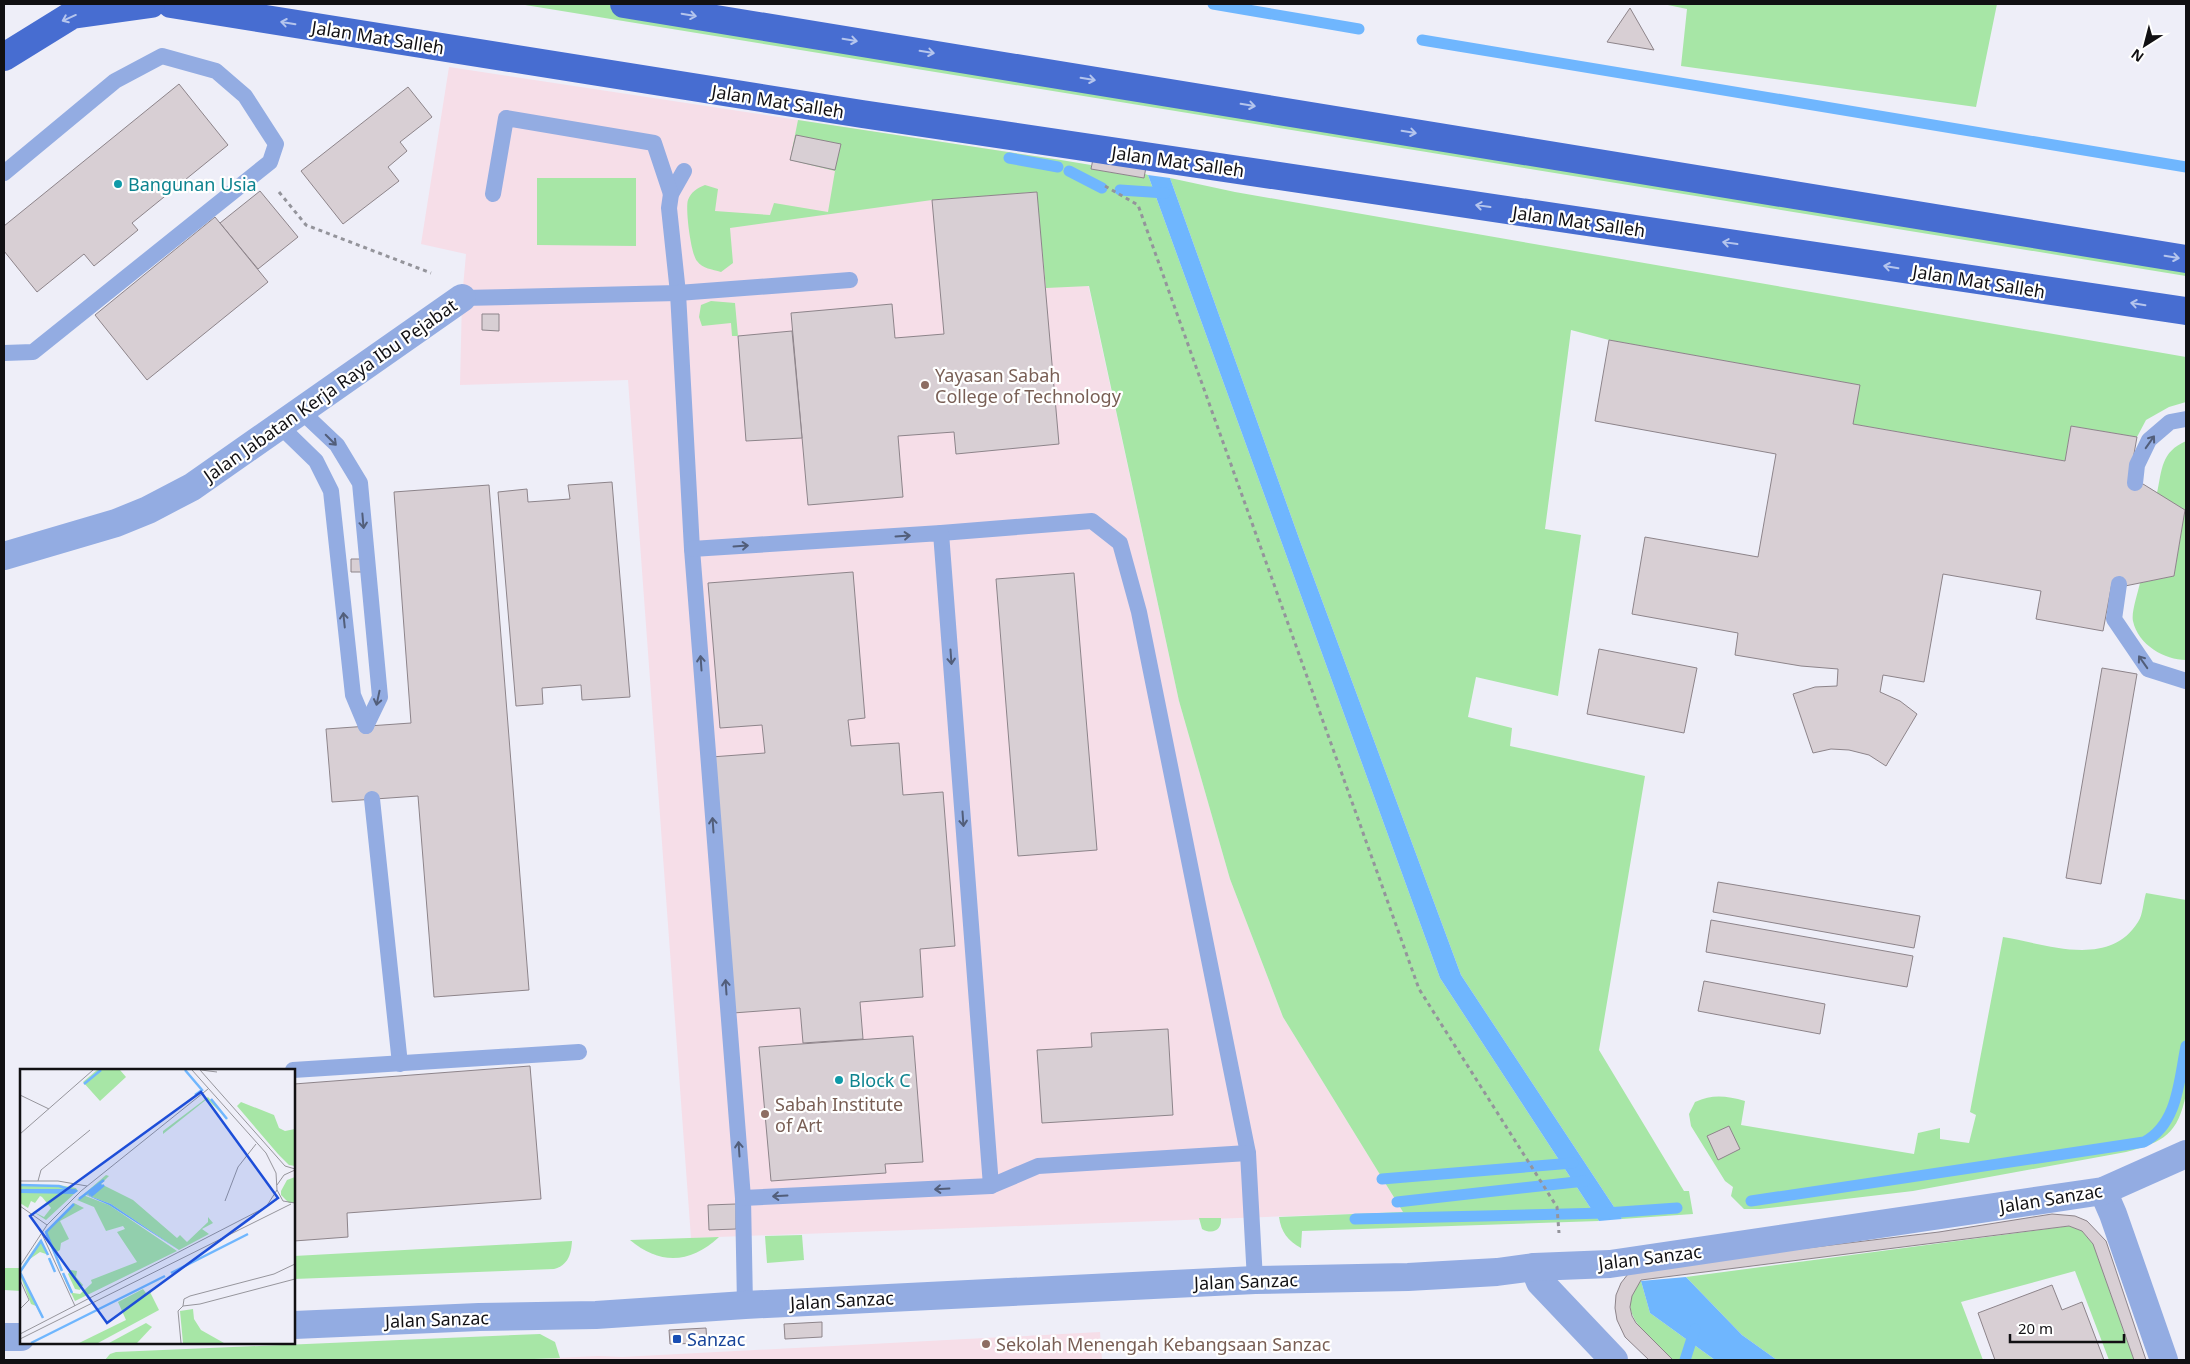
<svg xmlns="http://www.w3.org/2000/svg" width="2190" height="1364" font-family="'Noto Sans',sans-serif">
<rect width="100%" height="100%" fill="#eeeef8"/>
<!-- education -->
<g fill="#f6dee8">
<polygon points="449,67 1061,160 1179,701 1230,879 1283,1017 1403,1212 691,1238 628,380 460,385 462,298 466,254 421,244"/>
<polygon points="1100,1332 1102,1360 509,1360 599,1356 622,1357"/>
</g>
<!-- green -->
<g fill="#a7e6a6">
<polygon points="519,4 616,4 2186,260 2186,276"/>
<polygon points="1663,4 1997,4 1976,107 1681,66 1687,9"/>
<path d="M798 120 1061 160 1091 165V169L1144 178 1145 174 1148 175 1440 978 1599 1221 1302 1231 1301 1248C1288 1241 1281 1232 1279 1217L1403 1212 1283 1017 1230 879 1179 701 1089 286 1046 288 1036 192 932 200 730 228 733 263 721 272C712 269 703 269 697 261 691 255 685 208 688 200 691 192 697 188 705 185L718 189 715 211 770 215 774 203 828 212 835 171 790 160Z"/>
<polygon points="537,178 636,178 636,246 537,245"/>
<polygon points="1170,178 1235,192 2186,357 2186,402 2169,407 2146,420 2137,437 2071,426 2065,461 1853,424 1859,385 1609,340 1571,330 1545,529 1581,535 1558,696 1476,677 1468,717 1512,728 1510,746 1645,776 1599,1050 1684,1191 1689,1191 1693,1214 1622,1219 1461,975 1300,541"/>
<polygon points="711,301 735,303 738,336 732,336 731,323 702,326 699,317 701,305"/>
<path d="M2186 441V660C2165 660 2138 645 2133 621 2131 613 2138 592 2140 583L2174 576 2185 510 2157 493C2162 469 2161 452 2186 441Z"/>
<path d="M2146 893 2186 900V1094C2178 1134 2164 1142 2126 1152L1913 1191 1760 1209H1744L1731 1196 1733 1187 1725 1181 1691 1126 1689 1114 1695 1102C1713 1094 1726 1096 1745 1101L1741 1125 1914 1154 1918 1133 1940 1128V1139L1969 1143 1976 1115 1970 1112 2003 937C2046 944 2109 969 2138 922 2143 915 2143 902 2146 893Z"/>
<path d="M1199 1218H1221C1222 1230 1213 1235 1202 1229Z"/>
<polygon points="2069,1226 2082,1231 2093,1244 2134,1360 2109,1360 2075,1271 1961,1302 1983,1360 1777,1360 1742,1335 1686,1277"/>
<polygon points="802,1235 804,1260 767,1263 765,1236"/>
<path d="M719 1237C690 1264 660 1265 630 1240Z"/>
<path d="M572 1241C571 1255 568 1265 554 1269L294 1279V1256Z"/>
<polygon points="4,1268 21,1268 21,1291 4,1290"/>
<path d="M1641 1281 1650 1313 1715 1360H1673C1653 1340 1610 1311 1641 1281Z"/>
<polygon points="540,1334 555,1342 560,1358 509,1360 105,1360 110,1354 116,1352"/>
</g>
<!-- water -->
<g fill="#6fb6fe">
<polygon points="1148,175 1170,178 1300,541 1461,975 1622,1219 1599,1221 1440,978"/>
<polygon points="1686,1277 1742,1335 1777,1360 1715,1360 1650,1313 1641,1281"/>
</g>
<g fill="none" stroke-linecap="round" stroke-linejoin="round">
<!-- stream -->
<g stroke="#6fb6fe" stroke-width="11">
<polyline points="1213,4 1359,29"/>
<polyline points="1422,40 2186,167"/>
<polyline points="1009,158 1058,167"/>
<polyline points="1069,171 1102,188"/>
<polyline points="1120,190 1165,193"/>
<polyline points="1382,1179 1573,1163"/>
<path d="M1751 1201 2144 1142C2178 1124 2179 1080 2186 1046"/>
<polyline points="1397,1202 1585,1181"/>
<polyline points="1355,1219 1606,1213 1677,1208"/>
<polyline points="1685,1360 1695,1329"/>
</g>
</g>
<!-- building -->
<g fill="#d8cfd4" stroke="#8d848a">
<polygon points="1630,8 1654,50 1607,42"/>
<polygon points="179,84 228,145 132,223 138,230 94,266 84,254 37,292 4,251 4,226"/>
<polygon points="408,87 432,117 400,142 407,151 388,167 399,181 343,224 301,171"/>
<polygon points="796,135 841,144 835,170 790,160"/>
<polygon points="1093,159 1146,167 1144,178 1091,169"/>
<polygon points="260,191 298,237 258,269 220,223"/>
<polygon points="1037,192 1059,444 956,454 954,432 898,436 903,497 808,505 791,313 892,304 895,338 944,334 932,200"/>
<polygon points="215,217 268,282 147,380 95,315"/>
<polygon points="482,314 499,314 499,331 482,330"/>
<polygon points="792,331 802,438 746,441 738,336"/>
<polygon points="1609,340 1860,385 1853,424 2065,461 2071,426 2137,437 2129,482 2143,484 2185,510 2174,576 2125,586 2112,583 2103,631 2036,619 2041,591 1943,574 1924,682 1883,675 1880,692 1900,701 1917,714 1886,766 1869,755 1849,750 1831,749 1813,753 1793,694 1815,687 1837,686 1838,669 1801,666 1735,655 1738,633 1632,614 1645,537 1758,557 1776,454 1595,421"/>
<polygon points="612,482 630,697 582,700 581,685 542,688 543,704 516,706 498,492 527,489 528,502 570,499 568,485"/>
<polygon points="489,485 529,990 434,997 418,796 332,802 326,729 411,723 394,492"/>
<polygon points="351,559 361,559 362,572 351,572"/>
<polygon points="853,572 865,718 848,720 851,746 899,743 903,795 943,792 955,946 920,949 923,997 860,1002 863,1039 803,1043 800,1008 733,1013 711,757 765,753 762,725 720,728 708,583"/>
<polygon points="1074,573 1097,850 1018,856 996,579"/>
<polygon points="1599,649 1697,668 1684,733 1587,714"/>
<polygon points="2102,668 2137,674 2101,884 2066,878"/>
<polygon points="1718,882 1920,916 1914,948 1713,912"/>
<polygon points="1711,920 1913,956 1907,987 1706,952"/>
<polygon points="1704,981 1825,1004 1820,1034 1698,1011"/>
<polygon points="1168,1029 1173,1115 1042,1123 1037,1050 1092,1047 1091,1033"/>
<polygon points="913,1036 923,1162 885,1164 886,1173 771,1181 759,1047"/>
<polygon points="530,1066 541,1199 347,1213 348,1237 294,1241 294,1084"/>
<polygon points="1729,1126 1740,1149 1718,1160 1707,1136"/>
<polygon points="736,1204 736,1229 709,1230 708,1205"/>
<polygon points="2052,1214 2075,1216 2087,1221 2106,1241 2146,1360 2134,1360 2093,1244 2082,1231 2069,1226 1641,1280 1632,1296 1630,1307 1632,1316 1636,1323 1673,1360 1649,1360 1625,1337 1617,1320 1615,1308 1616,1295 1621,1283 1628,1274 1641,1268 1939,1232"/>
<polygon points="2052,1285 2062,1310 2082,1302 2104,1360 1995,1360 1978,1313"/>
<polygon points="822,1322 822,1337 785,1339 784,1324"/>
<polygon points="706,1328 707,1343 670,1344 669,1330"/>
</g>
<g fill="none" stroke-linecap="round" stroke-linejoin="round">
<!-- path -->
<g stroke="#94949b" stroke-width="3" stroke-dasharray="4 4" stroke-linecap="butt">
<polyline points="1105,186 1138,205 1419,989 1557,1207 1559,1233"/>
<polyline points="279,192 306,225 431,273"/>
</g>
<!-- lane -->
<g stroke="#93ace2" stroke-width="16">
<polyline points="684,171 671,194 669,208 678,293 692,549 743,1198 745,1305"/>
<polyline points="4,173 115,81 162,56 216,71 245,96 276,144 270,162 33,352 4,353"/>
<polyline points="493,194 506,118 654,143 671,194"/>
<polyline points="462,298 678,293 850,280"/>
<polyline points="301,411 337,445 360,483 380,697 366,726"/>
<polyline points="280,426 316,461 331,491 353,695 366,726"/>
<polyline points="2135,483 2137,465 2149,440 2170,422 2186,419"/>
<polyline points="941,533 1092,521 1120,543 1139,612 1248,1153 1255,1280"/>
<polyline points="692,549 941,533 991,1186"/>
<polyline points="2119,584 2114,619 2148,669 2186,681"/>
<polyline points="372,799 400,1064"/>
<polyline points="293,1070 579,1052"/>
<polyline points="743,1198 991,1186 1038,1166 1248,1153"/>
</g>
<!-- street -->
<g stroke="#93ace2" stroke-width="28">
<polyline points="4,556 116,523 148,510 192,487 462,298"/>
<polyline points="2103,1191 2113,1214 2164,1360"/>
<polyline points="1534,1267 1540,1282 1614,1360"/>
<polyline points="294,1325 479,1317 596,1315 745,1305 1255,1280 1408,1277 1497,1272 1534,1267 1610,1264 2103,1191 2186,1154"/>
<polyline points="4,1337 21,1337"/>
</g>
<!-- primary -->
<g stroke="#476dd1" stroke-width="28">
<polyline points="171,4 862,114 2186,311"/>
<polyline points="624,4 2186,259"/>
<polyline points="4,57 72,15 151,4"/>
</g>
</g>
<!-- one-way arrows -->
<defs><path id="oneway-shaft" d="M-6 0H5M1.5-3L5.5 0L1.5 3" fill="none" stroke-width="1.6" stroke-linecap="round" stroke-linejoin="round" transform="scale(1.25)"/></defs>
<g stroke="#b5c5ed">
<use href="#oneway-shaft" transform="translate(689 15) rotate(10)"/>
<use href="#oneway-shaft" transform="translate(69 18) rotate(156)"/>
<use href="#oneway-shaft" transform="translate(288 23) rotate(-171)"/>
<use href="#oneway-shaft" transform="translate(850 40) rotate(9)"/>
<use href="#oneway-shaft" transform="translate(927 52) rotate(9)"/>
<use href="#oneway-shaft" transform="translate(1088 79) rotate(9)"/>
<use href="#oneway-shaft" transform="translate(1248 105) rotate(9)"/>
<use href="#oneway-shaft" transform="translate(1409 132) rotate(9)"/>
<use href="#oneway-shaft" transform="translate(1483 206) rotate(-172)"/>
<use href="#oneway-shaft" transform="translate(1730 243) rotate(-172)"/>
<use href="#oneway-shaft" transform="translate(2172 257) rotate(9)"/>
<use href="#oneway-shaft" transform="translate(1891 267) rotate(-171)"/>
<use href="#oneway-shaft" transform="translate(2138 304) rotate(-171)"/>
</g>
<g stroke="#525e7a">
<use href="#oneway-shaft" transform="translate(331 440) rotate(45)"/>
<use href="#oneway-shaft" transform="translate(2150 442) rotate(-55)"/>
<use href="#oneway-shaft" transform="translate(363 521) rotate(85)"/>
<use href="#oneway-shaft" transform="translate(903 536) rotate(-4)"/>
<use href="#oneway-shaft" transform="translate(741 546) rotate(-4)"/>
<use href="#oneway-shaft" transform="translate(344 620) rotate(-96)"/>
<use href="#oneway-shaft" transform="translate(951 657) rotate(86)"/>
<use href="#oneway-shaft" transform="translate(2143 662) rotate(-125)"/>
<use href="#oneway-shaft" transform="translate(701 663) rotate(-94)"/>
<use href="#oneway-shaft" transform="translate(378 698) rotate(102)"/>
<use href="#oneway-shaft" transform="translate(963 819) rotate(86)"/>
<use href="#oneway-shaft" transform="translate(713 825) rotate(-94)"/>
<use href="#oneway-shaft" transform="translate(726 987) rotate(-94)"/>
<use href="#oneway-shaft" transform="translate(739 1149) rotate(-94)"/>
<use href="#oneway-shaft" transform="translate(942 1189) rotate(177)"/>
<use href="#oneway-shaft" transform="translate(780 1196) rotate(177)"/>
</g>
<!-- markers -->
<g fill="#0f9aa8" stroke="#fff" stroke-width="2">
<circle cx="118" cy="184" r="5"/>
<circle cx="839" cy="1080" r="5"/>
</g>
<g fill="#8d6e63" stroke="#fff" stroke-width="2">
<circle cx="925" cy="385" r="5"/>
<circle cx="765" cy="1114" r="5"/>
<circle cx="986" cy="1344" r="5"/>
</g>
<rect fill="#1a4fb4" stroke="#fff" stroke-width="2" x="672" y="1334" width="10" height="10" rx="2.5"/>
<g text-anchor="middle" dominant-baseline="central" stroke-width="4.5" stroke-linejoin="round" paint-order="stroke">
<!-- street labels -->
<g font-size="18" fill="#111013" stroke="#fff">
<text transform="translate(378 37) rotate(9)">Jalan Mat Salleh</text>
<text transform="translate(778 101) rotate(9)">Jalan Mat Salleh</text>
<text transform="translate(1178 161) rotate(8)">Jalan Mat Salleh</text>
<text transform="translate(1579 221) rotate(8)">Jalan Mat Salleh</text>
<text transform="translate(1979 281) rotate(9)">Jalan Mat Salleh</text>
<text transform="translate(330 390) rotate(-35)">Jalan Jabatan Kerja Raya Ibu Pejabat</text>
<text transform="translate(2051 1198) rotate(-9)">Jalan Sanzac</text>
<text transform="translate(1650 1257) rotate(-7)">Jalan Sanzac</text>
<text transform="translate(1246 1281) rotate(-2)">Jalan Sanzac</text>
<text transform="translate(842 1300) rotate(-3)">Jalan Sanzac</text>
<text transform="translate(437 1319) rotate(-2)">Jalan Sanzac</text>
</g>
<!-- culture labels -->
<g font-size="18" fill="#0d838f" stroke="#fff" text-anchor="start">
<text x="128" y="184">Bangunan Usia</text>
<text x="849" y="1080">Block C</text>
</g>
<!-- education labels -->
<g font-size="18" fill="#785e54" stroke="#fff" text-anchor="start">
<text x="935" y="375">Yayasan Sabah<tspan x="935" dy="21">College of Technology</tspan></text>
<text x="775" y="1104">Sabah Institute<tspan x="775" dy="21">of Art</tspan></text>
<text x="996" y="1344">Sekolah Menengah Kebangsaan Sanzac</text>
</g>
<!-- transit labels -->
<g font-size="18" fill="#164399" stroke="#fff" text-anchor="start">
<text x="687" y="1339">Sanzac</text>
</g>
</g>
<!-- overview -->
<g transform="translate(20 1069)">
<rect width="275" height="275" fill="#eeeef8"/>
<path d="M77 1H100L106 8 80 32 63 13ZM188 28 209 52 187 30 143 65V62ZM221 33 254 46 259 59 265 62 275 60V97L269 96 258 85 217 37ZM86 106 89 107 81 115 113 131 157 169 160 166 167 173 188 153V148L193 154 182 160 189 165 159 181 91 135 64 125ZM275 108V134H269L261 126V122L267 111ZM0 116H39L56 119 58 122 0 120ZM0 124H47L54 125 26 151 12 142 24 148 31 139 22 128 20 127 15 134 11 132 8 139 0 134ZM63 126 89 136 157 182 55 232 42 205 53 224 60 225 72 214 71 211 117 193 97 163 105 160 103 157 86 162 74 138 57 131ZM54 134 64 139 40 152 49 170 41 174 40 181 35 184 41 202 25 163ZM20 171 29 186 20 183 7 192 0 203 22 249 16 237 11 235 0 206V201ZM51 201 57 202 56 208 63 216 60 221 55 220 48 205ZM123 220 126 224 130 223 139 241 78 274H59L106 251 98 233ZM173 240 174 250 181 261 204 274H163L160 242ZM126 254 132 258 117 274H89Z" fill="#a7e6a6"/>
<path d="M0 120H55L58 122 54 125 0 124ZM64 125 91 135 159 181 89 136Z" fill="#6fb6fe"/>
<path fill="none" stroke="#6fb6fe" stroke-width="2.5" d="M165 1 182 21 175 26M64 15 81 1M191 30 207 50M0 116 39 117 51 121M69 126 81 115M71 127 84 116M59 130 84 111M29 189 35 203M42 202 26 163 54 135M0 203 21 172 28 186M0 203 23 249M43 204 52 224M151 204 228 165M11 274 145 207"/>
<path fill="none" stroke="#96959c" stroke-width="1" d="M172 1 246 84 256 104 257 121 263 132 275 134M180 1 265 97 275 100M181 1 197 3M0 26 29 40M0 65 73 1M0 112H38L67 117M18 112 21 101 70 61M257 116 264 106 275 101M205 132 218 98 236 75M0 137 27 156M22 165 55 237M0 197 27 156 61 122 188 20M0 211 9 231 0 240M163 237 164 230 170 227 254 205 275 195M163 237 180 235 275 210M0 265 246 138 257 121M0 270 271 135M161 274 158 242 163 237"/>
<path fill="#1d4ed8" fill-opacity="0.15" stroke="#1d4ed8" stroke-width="2.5" d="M181 23 258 129 87 254 10 147Z"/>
<rect width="275" height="275" fill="none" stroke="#111013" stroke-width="2.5"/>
</g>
<!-- border -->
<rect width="2190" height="1364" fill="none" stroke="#111013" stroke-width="10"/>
<!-- north arrow -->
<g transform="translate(2145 45) rotate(216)" stroke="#ffffff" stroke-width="4" paint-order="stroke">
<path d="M0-4L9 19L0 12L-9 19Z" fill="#111013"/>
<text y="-8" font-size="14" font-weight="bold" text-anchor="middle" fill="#111013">N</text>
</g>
<!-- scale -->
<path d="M2010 1334v8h114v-8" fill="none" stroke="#111013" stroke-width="2.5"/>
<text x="2018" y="1334" font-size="15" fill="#111013" stroke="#ffffff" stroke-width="4" paint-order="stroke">20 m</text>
</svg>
